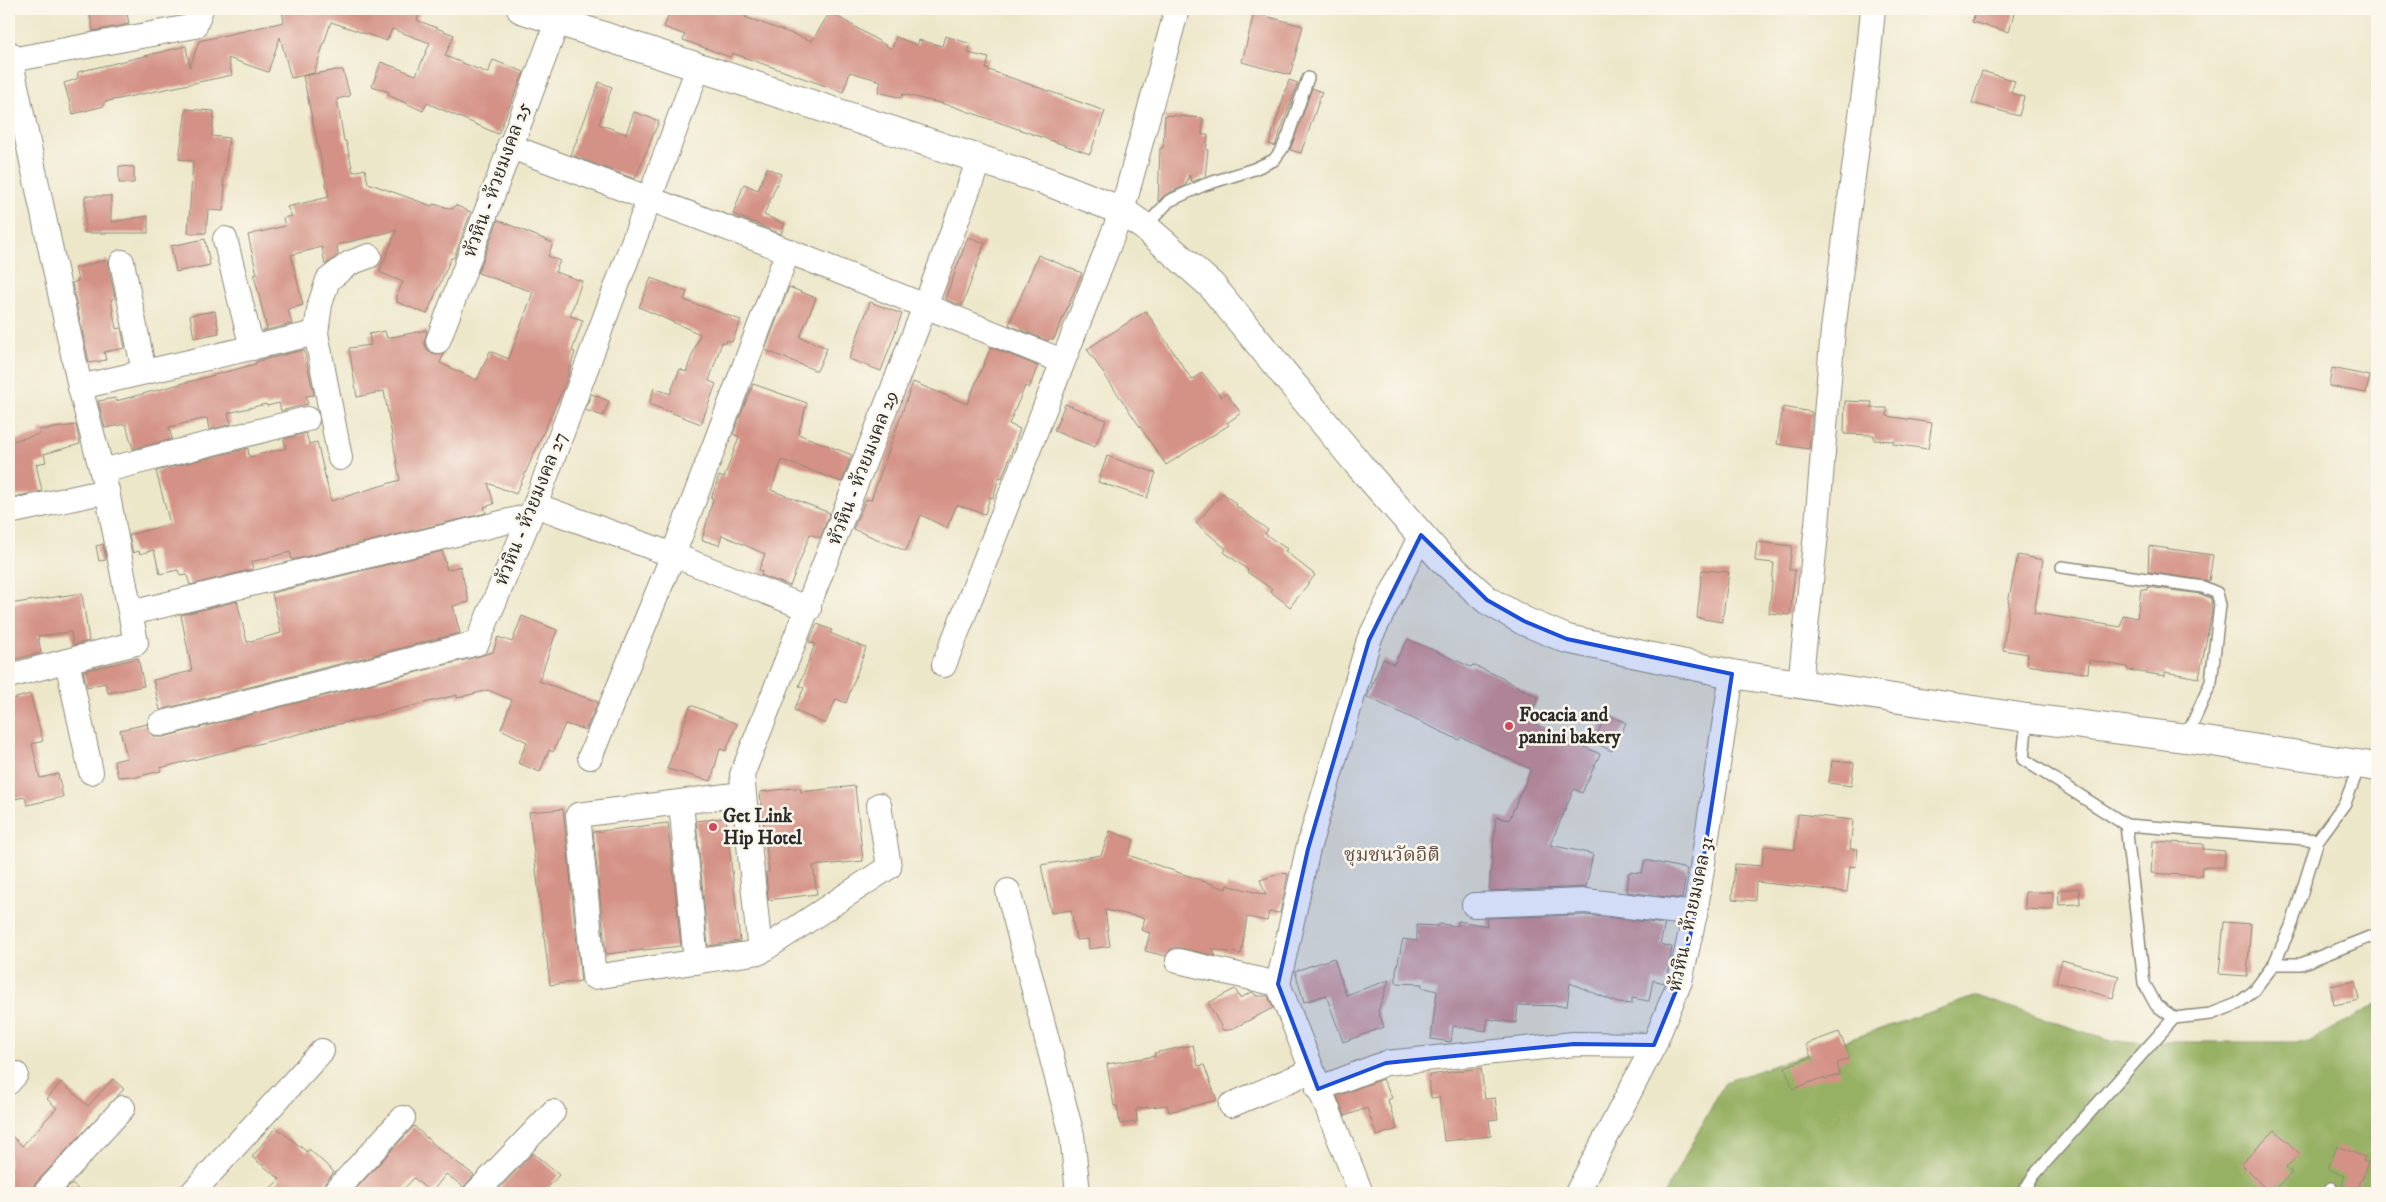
<svg xmlns="http://www.w3.org/2000/svg" width="2386" height="1202" font-family="'IM FELL DW Pica','Noto Serif Thai',serif">
<rect width="100%" height="100%" fill="#fbf7ec"/>
<filter id="ink" filterUnits="userSpaceOnUse"><feTurbulence type="fractalNoise" baseFrequency=".02" numOctaves="2"/><feDisplacementMap in="SourceGraphic" scale="10" xChannelSelector="R" yChannelSelector="G"/><feConvolveMatrix kernelMatrix="1 2 1 2 8 2 1 2 1" color-interpolation-filters="sRGB"/></filter>
<filter id="wash" filterUnits="userSpaceOnUse"><feTurbulence type="fractalNoise" baseFrequency=".0096" numOctaves="4" result="noise"/><feDisplacementMap in="SourceGraphic" scale="20" xChannelSelector="R" yChannelSelector="G"/><feGaussianBlur stdDeviation="1.12" result="paint"/><feColorMatrix in="noise" values="0 0 0 0 0 0 0 0 0 0 0 0 0 0 0 0 0 1.4 0 .05"/><feComposite in="paint" operator="in"/></filter>
<g filter="url(#wash)">
<rect width="100%" height="100%" fill="#ede7ca"/>
<!-- forest -->
<polygon fill="#96b163" stroke="#606e47" points="1977,996 2114,1042 2308,1042 2377,1004 2377,1193 1665,1193 1725,1082"/>
<g id="blocks">
<!-- building -->
<g fill="#d49286">
<polygon points="89,9 126,9 129,24 93,31"/>
<polygon points="282,9 421,9 417,20 454,35 445,56 488,73 493,60 524,72 498,134 427,103 423,111 388,95 389,92 372,86 381,62 416,75 430,43 392,29 387,41 331,22 314,73 291,78 280,37 268,72 228,58 232,75 104,102 104,106 73,114 64,83 77,79 78,72 186,46 190,67 199,41 284,22"/>
<polygon points="671,9 748,9 745,17 812,41 830,12 892,49 896,37 917,45 919,40 942,46 945,36 971,44 968,53 989,58 986,69 1105,111 1090,154 952,106 903,94 902,98 878,92 881,81 850,72 843,92 732,53 730,57 683,40 685,35 664,27"/>
<polygon points="1976,9 2015,9 2009,32 1972,22"/>
<polygon points="1254,13 1303,26 1290,75 1242,62"/>
<polygon points="337,70 343,70 350,96 337,99 344,141 346,141 353,172 365,169 368,183 432,206 433,204 453,209 455,205 471,212 454,258 451,258 427,314 397,302 397,295 403,282 379,272 397,230 337,245 338,255 325,265 322,247 291,255 303,305 288,309 292,324 262,331 267,329 254,275 257,274 248,235 285,226 283,218 292,216 287,207 329,197 303,76"/>
<polygon points="1982,71 2015,81 2011,93 2024,97 2019,116 1972,103"/>
<polygon points="1289,80 1298,83 1275,146 1269,144"/>
<polygon points="599,82 612,87 599,124 626,134 634,112 659,121 635,179 571,155"/>
<polygon points="1312,88 1322,92 1301,153 1290,150"/>
<polygon points="186,109 214,111 212,136 229,138 223,186 225,186 223,211 208,210 206,233 188,233 193,161 179,159"/>
<polygon points="1165,115 1203,118 1202,135 1208,135 1206,150 1208,150 1205,177 1192,182 1189,175 1186,185 1166,194 1158,202 1160,148 1163,148"/>
<polygon points="119,166 134,167 134,183 119,183"/>
<polygon points="767,168 781,174 764,215 785,224 781,234 733,214 744,184 758,190"/>
<polygon points="85,196 111,196 111,222 148,216 148,233 85,233"/>
<polygon points="498,220 553,243 548,256 560,261 555,272 582,281 570,316 583,320 572,351 575,352 565,384 516,494 488,483 494,504 484,507 486,513 292,560 290,552 251,562 253,569 190,585 187,575 180,576 178,570 160,574 154,550 140,554 139,551 133,553 129,535 170,524 156,471 248,448 249,457 286,448 284,439 306,433 309,444 317,442 331,501 400,480 384,391 357,397 349,348 371,345 369,334 385,331 387,338 427,330 424,343 427,349 434,354 444,353 440,363 477,380 490,351 509,359 533,292 478,273"/>
<polygon points="968,237 985,243 962,306 945,299"/>
<polygon points="205,239 210,265 176,272 171,246"/>
<polygon points="1038,255 1082,273 1054,339 1049,339 1048,341 1009,325"/>
<polygon points="107,260 115,298 111,299 116,329 121,328 125,348 104,352 106,360 89,363 72,283 78,281 75,268"/>
<polygon points="651,278 687,292 684,300 741,320 732,342 727,340 726,343 722,342 709,381 716,384 701,424 649,404 654,388 670,394 680,369 686,372 700,334 639,307"/>
<polygon points="789,287 816,298 800,337 827,348 817,371 765,350"/>
<polygon points="870,302 902,314 881,371 849,359"/>
<polygon points="215,311 219,333 194,338 190,315"/>
<polygon points="1146,311 1192,380 1202,372 1221,397 1226,393 1241,413 1227,423 1229,425 1166,465 1087,349"/>
<polygon points="991,347 1038,366 1029,388 1025,386 1009,424 1020,429 1002,478 999,477 993,498 990,497 985,514 957,505 947,528 921,515 906,551 853,529 866,499 871,500 913,382 967,404"/>
<polygon points="304,350 314,395 306,396 308,404 281,411 279,403 267,406 266,404 228,413 231,424 209,430 207,418 169,427 172,439 133,449 126,424 105,428 98,401 115,398 116,401 256,364 256,362 266,359"/>
<polygon points="2332,368 2370,376 2366,393 2329,386"/>
<polygon points="753,384 807,403 798,434 852,455 842,482 782,460 771,490 830,513 820,538 810,534 790,586 761,575 762,571 759,570 765,554 722,535 719,545 702,540 713,499 711,498 719,476 724,478 739,437 733,434"/>
<polygon points="591,394 609,401 603,416 585,410"/>
<polygon points="1845,401 1872,402 1871,408 1887,408 1887,416 1932,423 1928,449 1893,444 1894,441 1874,440 1874,435 1844,434"/>
<polygon points="1065,404 1106,420 1095,447 1054,431"/>
<polygon points="1783,407 1812,412 1809,449 1777,444"/>
<polygon points="76,425 80,444 44,454 46,462 36,464 42,491 9,498 9,442 40,434 39,430"/>
<polygon points="1107,456 1156,473 1147,498 1098,482"/>
<polygon points="1223,493 1237,505 1236,506 1268,530 1265,534 1287,549 1285,551 1315,575 1290,607 1270,591 1272,589 1247,572 1248,570 1224,552 1226,549 1196,523"/>
<polygon points="1757,542 1792,546 1789,570 1795,570 1790,615 1769,613 1774,563 1755,561"/>
<polygon points="103,544 106,560 99,561 96,546"/>
<polygon points="2149,546 2213,555 2209,581 2148,572"/>
<polygon points="442,551 447,570 460,566 469,602 453,606 460,633 160,710 153,680 192,671 181,615 237,601 247,642 281,633 272,593"/>
<polygon points="2018,555 2043,560 2034,613 2121,627 2123,615 2137,618 2141,589 2148,590 2148,587 2201,594 2211,599 2212,611 2199,678 2165,672 2165,676 2128,670 2127,667 2089,660 2088,673 2064,671 2027,665 2028,654 2003,650 2009,602 2008,602"/>
<polygon points="1702,570 1729,572 1722,622 1697,618"/>
<polygon points="82,593 89,641 73,645 71,632 38,636 41,653 9,661 9,604"/>
<polygon points="522,616 557,630 539,681 598,702 586,730 565,724 553,752 549,750 540,772 518,763 527,742 501,729 512,700 488,690 457,698 457,695 160,768 161,771 132,778 131,776 118,777 114,761 127,758 120,730 147,724 151,734 157,737 163,737 480,656 493,652 498,637 512,642"/>
<polygon points="817,624 832,630 830,633 866,648 846,703 836,699 825,724 794,710 804,688 799,686 815,644 809,642"/>
<polygon points="1408,639 1471,667 1473,665 1496,675 1539,698 1527,720 1600,754 1582,793 1574,789 1550,845 1593,854 1586,887 1489,891 1496,817 1509,820 1531,769 1461,737 1459,740 1367,697 1383,659 1394,664"/>
<polygon points="138,658 144,686 108,693 105,683 87,687 83,671"/>
<polygon points="30,694 43,741 32,744 40,778 58,774 63,797 27,805 25,797 9,800 9,700"/>
<polygon points="691,705 737,724 726,751 720,749 711,781 667,769"/>
<polygon points="1607,714 1626,723 1612,751 1593,742"/>
<polygon points="1832,761 1854,763 1851,786 1829,783"/>
<polygon points="855,786 863,861 813,866 817,894 768,900 766,872 769,872 760,792 793,788 800,788 801,792"/>
<polygon points="563,809 581,981 550,985 529,812"/>
<polygon points="1798,814 1853,820 1850,849 1858,849 1856,867 1850,866 1847,892 1756,882 1755,901 1732,899 1735,864 1762,866 1764,846 1795,850"/>
<polygon points="726,818 740,941 708,946 696,821"/>
<polygon points="668,823 681,946 606,954 593,832"/>
<polygon points="1110,831 1134,840 1128,855 1226,889 1227,885 1266,895 1260,880 1282,873 1288,874 1280,913 1269,912 1267,921 1247,917 1241,954 1212,949 1216,956 1176,947 1171,949 1166,956 1145,951 1150,933 1141,930 1145,918 1105,910 1110,946 1089,949 1088,939 1076,940 1071,910 1051,913 1041,865 1101,855"/>
<polygon points="2153,841 2203,844 2203,849 2225,851 2224,867 2202,867 2201,876 2151,873"/>
<polygon points="1645,860 1687,869 1682,899 1627,892 1629,872 1642,873"/>
<polygon points="2079,888 2080,904 2059,905 2058,890"/>
<polygon points="2025,892 2053,892 2053,910 2025,909"/>
<polygon points="1585,915 1665,924 1660,944 1672,947 1668,972 1664,983 1653,980 1649,1001 1632,998 1632,1004 1618,1003 1570,983 1567,1006 1518,1005 1516,1023 1488,1019 1486,1031 1453,1026 1451,1042 1431,1039 1437,991 1421,987 1422,984 1396,983 1396,971 1403,939 1417,941 1417,925 1438,926 1439,924 1458,926 1458,921 1487,926 1486,918"/>
<polygon points="2224,922 2251,924 2247,976 2219,974"/>
<polygon points="1334,958 1346,995 1389,980 1378,1011 1384,1027 1343,1042 1326,995 1304,1002 1295,971"/>
<polygon points="2062,960 2119,976 2113,998 2056,982"/>
<polygon points="2355,981 2359,1000 2334,1005 2330,986"/>
<polygon points="1235,989 1240,998 1252,992 1257,996 1268,996 1273,1008 1230,1030 1223,1030 1208,1003"/>
<polygon points="1839,1032 1850,1058 1837,1063 1840,1075 1824,1079 1824,1077 1793,1089 1785,1067 1811,1057 1806,1044"/>
<polygon points="1193,1045 1198,1066 1204,1065 1217,1100 1169,1112 1167,1105 1136,1109 1137,1122 1120,1124 1117,1106 1114,1106 1107,1064 1155,1056 1154,1053"/>
<polygon points="1481,1068 1485,1099 1495,1098 1498,1119 1489,1120 1491,1136 1444,1141 1439,1097 1431,1098 1429,1075"/>
<polygon points="113,1079 124,1089 35,1184 32,1193 9,1193 9,1133 22,1146 57,1108 47,1099 61,1082 88,1106"/>
<polygon points="1383,1079 1392,1098 1388,1100 1397,1129 1377,1136 1367,1108 1345,1116 1337,1096"/>
<polygon points="414,1126 439,1149 474,1175 464,1187 446,1174 431,1193 414,1178 400,1193 352,1193"/>
<polygon points="276,1127 307,1152 309,1149 334,1172 324,1184 321,1193 265,1193 280,1179 252,1157"/>
<polygon points="2275,1130 2300,1154 2286,1167 2292,1173 2270,1193 2241,1164"/>
<polygon points="2337,1146 2365,1157 2363,1161 2368,1163 2357,1191 2342,1185 2345,1176 2328,1169"/>
<polygon points="533,1153 559,1175 543,1193 495,1193"/>
<polygon points="72,1184 82,1193 63,1193"/>
</g>
</g>
</g>
<g filter="url(#ink)">
<use href="#blocks" fill-opacity="0" stroke="#8c897a" stroke-width="1"/>
<g fill="none" stroke-linecap="round" stroke-linejoin="round">
<!-- service casing -->
<g stroke="#8c897a" stroke-width="14">
<g id="service">
<polyline points="1145,227 1169,201 1204,185 1254,169 1274,160 1282,149 1288,136 1308,78"/>
<polyline points="2062,567 2203,587 2217,593 2220,605 2211,682 2186,738"/>
<polyline points="2027,718 2023,759 2126,825 2144,983 2156,1005 2174,1018 2211,1014 2237,1004 2254,991 2274,964 2292,924 2318,840 2345,803 2360,764"/>
<polyline points="2126,825 2318,840"/>
<polyline points="2274,964 2301,964 2377,934"/>
<polyline points="2023,1193 2034,1175 2174,1018"/>
<polyline points="2327,1193 2331,1188"/>
</g>
</g>
<!-- minor casing -->
<g stroke="#8c897a" stroke-width="26">
<g id="minor">
<polyline points="9,53 80,387 107,491 136,643 9,676"/>
<polyline points="11,60 195,26 201,9"/>
<polyline points="509,146 788,251 1062,361"/>
<polyline points="225,239 252,348"/>
<polyline points="122,262 144,372"/>
<polyline points="438,341 558,20"/>
<polyline points="80,387 316,333"/>
<polyline points="340,458 316,333 320,304 328,280 350,263 369,256"/>
<polyline points="102,471 307,419"/>
<polyline points="535,505 673,555 809,609"/>
<polyline points="9,512 107,491"/>
<polyline points="131,613 530,516"/>
<polyline points="67,661 91,772"/>
<polyline points="944,665 1122,211 1177,9"/>
<polyline points="1800,684 1817,525 1833,330 1868,62 1873,9"/>
<polyline points="160,724 477,643 535,505 698,68"/>
<polyline points="590,757 673,555 788,251"/>
<polyline points="742,794 578,815 594,977 760,952 889,867 879,805"/>
<polyline points="681,803 696,962"/>
<polyline points="1008,891 1072,1135 1078,1193"/>
<polyline points="1474,905 1586,901 1695,914"/>
<polyline points="760,952 742,775 926,304 979,160"/>
<polyline points="1178,961 1278,984"/>
<polyline points="9,1082 16,1074"/>
<polyline points="1318,1089 1386,1063 1574,1044 1654,1045"/>
<polyline points="1231,1105 1311,1071"/>
<polyline points="45,1193 123,1108"/>
<polyline points="192,1193 322,1051"/>
<polyline points="334,1193 403,1118"/>
<polyline points="476,1193 553,1112"/>
<polyline points="1361,1193 1278,984 1308,849 1369,640 1421,535"/>
<polyline points="1577,1193 1654,1045 1680,981 1695,914 1732,674"/>
</g>
</g>
<!-- secondary casing -->
<g stroke="#8c897a" stroke-width="30">
<polyline id="secondary" points="521,9 1046,181 1122,211 1145,227 1211,285 1359,465 1442,559 1487,600 1524,621 1567,639 1732,674 2027,718 2186,738 2377,767"/>
</g>
<!-- service -->
<use href="#service" stroke="#fff" stroke-width="11"/>
<!-- minor -->
<use href="#minor" stroke="#fff" stroke-width="24"/>
<!-- secondary -->
<use href="#secondary" stroke="#fff" stroke-width="28"/>
</g>
</g>
<!-- marked area -->
<path fill="#1d4ed8" fill-opacity="0.2" stroke="#1d4ed8" stroke-width="4" stroke-linejoin="round" d="M1421 535 1487 600 1524 621 1567 639 1732 674 1695 914 1680 981 1654 1045 1574 1044 1386 1063 1318 1089 1278 984 1308 849 1369 640Z"/>
<!-- markers -->
<g fill="#d1495b" stroke="#fbf7ec" stroke-width="2">
<circle cx="1509" cy="726" r="5"/>
<circle cx="713" cy="827" r="5"/>
</g>
<g text-anchor="middle" dominant-baseline="central" stroke-width="5" stroke-linejoin="round" paint-order="stroke">
<!-- street labels -->
<g font-size="19" fill="#2b2b2b" stroke="#fbf7ec">
<text transform="translate(497 180) rotate(-70)">หัวหิน - ห้วยมงคล 25</text>
<text transform="translate(863 468) rotate(-69)">หัวหิน - ห้วยมงคล 29</text>
<text transform="translate(531 509) rotate(-68)">หัวหิน - ห้วยมงคล 27</text>
<text transform="translate(1691 914) rotate(-78)">หัวหิน - ห้วยมงคล 31</text>
</g>
<!-- poi labels -->
<g font-size="19" font-weight="bold" fill="#2b2b2b" stroke="#fbf7ec" text-anchor="start">
<text x="1519" y="715">Focacia and<tspan x="1519" dy="22">panini bakery</tspan></text>
<text x="723" y="816">Get Link<tspan x="723" dy="22">Hip Hotel</tspan></text>
</g>
<!-- neighbourhood labels -->
<g font-size="20" fill="#664f4b" stroke="#fbf7ec">
<text x="1392" y="855">ชุมชนวัดอิติ</text>
</g>
</g>
<!-- margin -->
<rect width="2386" height="1202" fill="none" stroke="#fbf7ec" stroke-width="30"/>
</svg>
